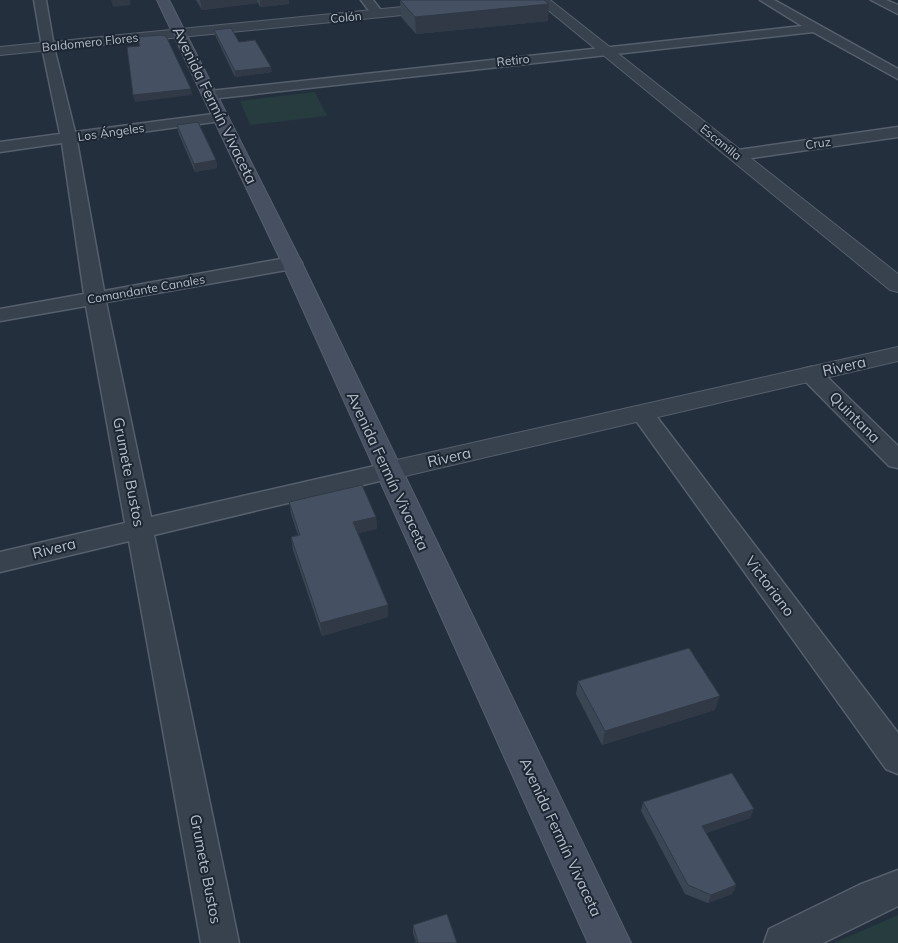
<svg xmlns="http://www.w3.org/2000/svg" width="898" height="943" font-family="Mulish,sans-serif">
<rect width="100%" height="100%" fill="#242f3e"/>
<!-- green -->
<g fill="#263c3f">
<polygon points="315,92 327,116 250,125 240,101"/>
<polygon points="898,915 898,943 834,943"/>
</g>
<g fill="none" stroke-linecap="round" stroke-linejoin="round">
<!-- minor casing -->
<g stroke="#565f6c" stroke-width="3">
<g id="minor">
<polygon points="34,0 46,0 54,47 75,132 221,113 226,114 228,117 226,120 221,121 77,141 104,291 292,257 299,259 302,263 299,267 292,269 106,302 151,517 388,463 397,465 400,471 397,477 388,479 154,535 239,943 201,943 129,541 0,572 0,552 125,523 86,306 0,321 0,309 84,294 62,143 0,152 0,142 60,134 42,47"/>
<polygon points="361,0 373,0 383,13 381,16 373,16"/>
<polygon points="760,0 774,0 898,69 898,79 813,32 210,99 205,98 203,95 205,92 210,91 802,26"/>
<polygon points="871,0 886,0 898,5 898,14"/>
<polygon points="898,127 898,137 738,160 732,158 730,155 732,152 738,150"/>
<polygon points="811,367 819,369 898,446 898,468 889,466 803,379 800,374 803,369"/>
<polygon points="642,406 650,408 898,733 898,774 886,769 634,418 630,413 634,408"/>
<polygon points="898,870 898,906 823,943 764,943 769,929 859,885"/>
</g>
</g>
<!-- tertiary casing -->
<g stroke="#565f6c" stroke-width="2">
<g id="tertiary">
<polygon points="473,0 518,0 512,4 0,55 0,47"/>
<polygon points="536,0 550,0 898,274 898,292 890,290"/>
<polygon points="898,347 898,361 388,480 378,477 374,471 378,465 388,462"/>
</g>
</g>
<!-- secondary casing -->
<g stroke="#565f6c" stroke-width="2">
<polygon id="secondary" points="157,0 169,0 302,263 631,943 588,943 282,263"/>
</g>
<!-- minor -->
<use href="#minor" fill="#38414e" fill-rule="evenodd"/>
<!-- tertiary -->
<use href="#tertiary" fill="#38414e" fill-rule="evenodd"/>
<!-- secondary -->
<use href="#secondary" fill="#465061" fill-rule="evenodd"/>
</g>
<!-- wall -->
<g fill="#3b4654">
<polygon points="196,0 289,0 289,4 260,7 258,3 202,10"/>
<polygon points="400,0 548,21 416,34 401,17"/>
<polygon points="214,30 239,42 272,72 235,77 215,35"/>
<polygon points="177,125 216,160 217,168 195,172 178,132"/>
<polygon points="289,502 376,517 377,529 358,533 388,617 322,636 293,550 291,537 298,535 291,514"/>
<polygon points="578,681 715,710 602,745 576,694"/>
<polygon points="643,802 750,818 706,833 736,885 732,894 708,903 685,894 641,811"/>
<polygon points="413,925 457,943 416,942 413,933"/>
</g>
<!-- shaded-wall -->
<g fill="#303945">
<polygon points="111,0 130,0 131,5 113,7"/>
<polygon points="200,0 257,0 258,3 202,10"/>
<polygon points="260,0 289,0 289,4 260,7"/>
<polygon points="549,4 548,21 416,34 415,17"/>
<polygon points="271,67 272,72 235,77 235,71"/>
<polygon points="191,89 192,95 135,102 133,95"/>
<polygon points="216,160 217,168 195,172 194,164"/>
<polygon points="376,517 377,529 355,534 353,522"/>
<polygon points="388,605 388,617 322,636 320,623"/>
<polygon points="720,696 715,710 602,745 605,731"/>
<polygon points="754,809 750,818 699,835 702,826"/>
<polygon points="736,885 732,894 708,903 711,895"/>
</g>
<!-- building -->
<g fill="#455162" stroke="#303945">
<polygon points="400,0 544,0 549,4 415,17"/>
<polygon points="231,28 239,42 255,40 271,67 235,71 214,30"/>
<polygon points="160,35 166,36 191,89 133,95 127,47 140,46 136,37"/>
<polygon points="198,122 216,160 194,164 177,125"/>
<polygon points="362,485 376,517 353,522 388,605 320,623 291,537 300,535 289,502"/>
<polygon points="689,648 720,696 605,731 578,681"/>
<polygon points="732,773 754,809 702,826 736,885 711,895 688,885 643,802"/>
<polygon points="447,914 457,943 414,943 418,942 413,925"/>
</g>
<g text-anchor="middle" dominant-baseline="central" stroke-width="4" stroke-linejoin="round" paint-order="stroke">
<!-- far-street labels -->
<g font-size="12" fill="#b4bcc9" stroke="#1d2633">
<text transform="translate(346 17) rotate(-6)">Colón</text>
<text transform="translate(90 42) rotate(-6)">Baldomero Flores</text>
<text transform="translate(513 60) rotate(-6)">Retiro</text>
<text transform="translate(111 132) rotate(-8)">Los Ángeles</text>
<text transform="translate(721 142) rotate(39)">Escanilla</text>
<text transform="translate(818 143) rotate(-8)">Cruz</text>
<text transform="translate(146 289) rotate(-10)">Comandante Canales</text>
</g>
<!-- street labels -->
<g font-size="15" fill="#b4bcc9" stroke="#1d2633">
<text transform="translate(215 105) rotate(64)">Avenida Fermín Vivaceta</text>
<text transform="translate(844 366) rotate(-13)">Rivera</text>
<text transform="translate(855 417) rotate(45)">Quintana</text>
<text transform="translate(449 457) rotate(-13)">Rivera</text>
<text transform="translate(388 471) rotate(65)">Avenida Fermín Vivaceta</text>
<text transform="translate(129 472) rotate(79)">Grumete Bustos</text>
<text transform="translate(54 548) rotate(-14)">Rivera</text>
<text transform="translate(770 586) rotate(53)">Victoriano</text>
<text transform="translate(561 837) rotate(65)">Avenida Fermín Vivaceta</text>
<text transform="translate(206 869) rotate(79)">Grumete Bustos</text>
</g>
</g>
</svg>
